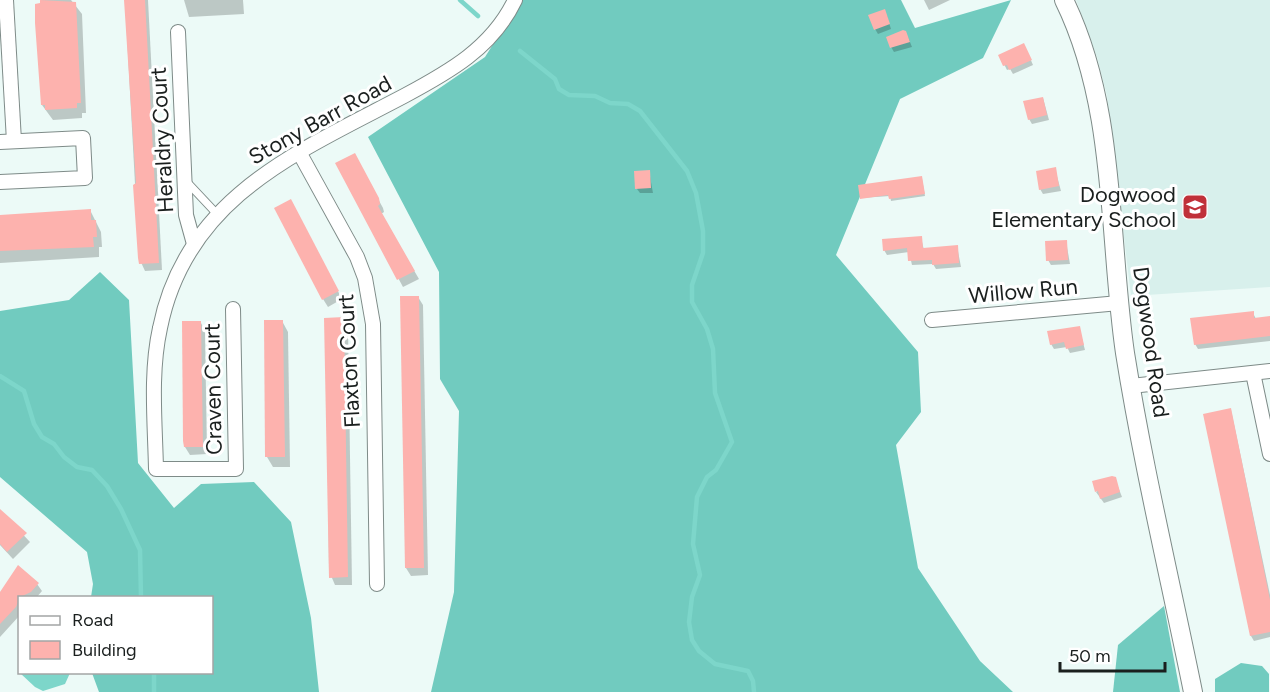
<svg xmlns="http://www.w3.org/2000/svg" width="1270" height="692" font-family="Figtree,sans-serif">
<rect width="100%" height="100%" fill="#ecfaf7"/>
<!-- built -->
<polygon fill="#d8f0ec" points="1076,0 1270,0 1270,287 1131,296 1107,96 1097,57"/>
<!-- forest -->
<g fill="#71cbbf">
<polygon points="521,0 901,0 915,28 1011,0 983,58 900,99 836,255 918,352 921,412 896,445 918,568 980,661 1013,692 431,692 454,592 459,411 440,379 439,272 368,137 485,57"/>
<polygon points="100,272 129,300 138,463 174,508 201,484 254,482 291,522 311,618 319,692 99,692 92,673 212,672 212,598 91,597 93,584 87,552 0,477 0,311 69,300"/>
<polygon points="1164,606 1180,692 1113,692 1118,645"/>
<polygon points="1241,663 1262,666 1269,674 1269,692 1215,692 1215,679"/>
</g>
<!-- water -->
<polygon fill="#7dd6ca" points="20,673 70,673 65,684 43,691 35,687"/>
<!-- shadow -->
<g fill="#0003">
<polygon points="41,0 71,0 82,14 86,113 82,113 82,118 53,120 42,105"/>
<polygon points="125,0 148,0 162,270 145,271 139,258"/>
<polygon points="184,0 243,0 244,14 189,17"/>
<polygon points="924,0 950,0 929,10"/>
<polygon points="887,16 891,29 878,34 875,29"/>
<polygon points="908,37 912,47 894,52 891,47"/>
<polygon points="1026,49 1033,65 1013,74 1010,69 1007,70 1000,56"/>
<polygon points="1043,98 1049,120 1032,124 1029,119"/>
<polygon points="354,155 383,208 384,212 381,214 419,279 403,287 337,164"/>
<polygon points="1055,169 1061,191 1043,194 1040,189"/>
<polygon points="649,171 653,193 640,193 637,189"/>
<polygon points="922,179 925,196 891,201 890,196 861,198"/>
<polygon points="295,209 342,299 328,307 323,299"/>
<polygon points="90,210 101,232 102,247 99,247 99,257 0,263 0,216"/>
<polygon points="921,238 924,250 957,246 961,267 936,269 933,264 912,265 909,252 887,255 884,250"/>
<polygon points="1066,241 1070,264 1051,265 1048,260"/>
<polygon points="418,297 423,305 428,575 411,576 406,568"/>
<polygon points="1253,313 1256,319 1270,318 1270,341 1198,349 1195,344"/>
<polygon points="343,318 348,326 352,585 335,585 329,571 326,319"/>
<polygon points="282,321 288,332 290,467 273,467 267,457"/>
<polygon points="201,323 205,331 207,454 190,455 185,447"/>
<polygon points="1079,327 1085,350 1070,353 1067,347 1054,349 1051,344"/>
<polygon points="1231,410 1270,595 1270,637 1254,641 1251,636"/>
<polygon points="1115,479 1122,497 1104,503 1096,492"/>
<polygon points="0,510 30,542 13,559 0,545"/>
<polygon points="37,584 42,591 36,598 20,598 20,615 0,637 0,592"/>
</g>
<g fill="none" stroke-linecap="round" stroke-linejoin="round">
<!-- stream -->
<g stroke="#7dd6ca" stroke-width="4.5">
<polyline points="460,0 478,16"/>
<polyline points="520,51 555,79 559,89 569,95 595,96 610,103 628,104 640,111 687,171 696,193 703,231 703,253 692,285 692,302 707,329 713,349 715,393 732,442 716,470 707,477 697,497 693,544 700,575 692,597 689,622 692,640 699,651 715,664 748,671 753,681 754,692"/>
<polyline points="0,376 24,391 34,424 42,437 54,444 64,457 77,467 92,470 107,486 121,509 140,550 141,598"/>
<polyline points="154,672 154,692"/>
</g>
</g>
<!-- building -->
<g fill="#fdb2ae">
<polygon points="40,0 76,2 81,103 77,103 77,108 45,110 45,105 41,105 35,23 35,4 40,3"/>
<polygon points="124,0 145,0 159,263 139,264 138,258 133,185 136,183"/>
<polygon points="885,9 890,24 874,30 868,15"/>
<polygon points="903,30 906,31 910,42 890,48 886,37"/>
<polygon points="1024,43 1032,60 1009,70 1007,65 1003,66 998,55"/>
<polygon points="1043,97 1047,115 1028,120 1023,101"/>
<polygon points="355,153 379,198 380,204 378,206 415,271 397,280 335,163"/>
<polygon points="1056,167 1059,186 1039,190 1036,171"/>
<polygon points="650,170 651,188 635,189 634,171"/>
<polygon points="922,176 925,194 889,199 888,195 860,199 858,185"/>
<polygon points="291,199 339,291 322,300 274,208"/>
<polygon points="91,209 91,220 96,220 97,237 93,237 94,247 0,251 0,215"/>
<polygon points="922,236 923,248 958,245 959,263 932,265 932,260 908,261 907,248 883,251 882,239"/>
<polygon points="1067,240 1068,260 1046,261 1045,241"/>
<polygon points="400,296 419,296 424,568 405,568"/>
<polygon points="1254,311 1254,318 1270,316 1270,336 1194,345 1190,318"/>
<polygon points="344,317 348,577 329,578 324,318"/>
<polygon points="264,320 283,320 285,457 265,457"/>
<polygon points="182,321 201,321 203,447 184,447 183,441"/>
<polygon points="1080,326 1084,345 1066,349 1064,342 1050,345 1047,331"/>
<polygon points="1231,408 1270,600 1270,632 1250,636 1203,414"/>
<polygon points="1112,476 1116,477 1120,492 1100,499 1098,491 1095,492 1092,481"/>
<polygon points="0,509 27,533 7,552 0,544"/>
<polygon points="18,565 39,583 31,592 20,597 16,607 0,624 0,592"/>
</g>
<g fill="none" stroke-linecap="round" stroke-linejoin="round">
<!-- lane casing -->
<g stroke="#7e8b88" stroke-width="9">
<polyline id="lane" points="186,181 217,214"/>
</g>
<!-- street casing -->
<g stroke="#7e8b88" stroke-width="16">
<g id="street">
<polyline points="6,0 14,141"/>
<polyline points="178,32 186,215 194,244"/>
<polyline points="0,142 83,138 85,178 0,182"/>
<polyline points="299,152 357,257 365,278 373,324 377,584"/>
<path d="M233 309 236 469H156C155 422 150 373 160 328 186 197 298 152 404 96 449 72 492 48 515 0"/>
<polyline points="932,320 1119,303"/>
<polyline points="1253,373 1270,454"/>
<polyline points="1131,386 1270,371"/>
</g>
</g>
<!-- secondary casing -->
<g stroke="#7e8b88" stroke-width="20">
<path id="secondary" d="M1064 0C1117 108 1108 236 1125 353 1143 466 1170 579 1193 692"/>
</g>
<!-- lane -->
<use href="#lane" stroke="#fff" stroke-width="7"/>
<!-- street -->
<use href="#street" stroke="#fff" stroke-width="14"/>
<!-- secondary -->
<use href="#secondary" stroke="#fff" stroke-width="18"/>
</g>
<!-- icons -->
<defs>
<g id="school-square" transform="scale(1.35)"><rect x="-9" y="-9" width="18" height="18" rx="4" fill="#c03039" stroke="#fff"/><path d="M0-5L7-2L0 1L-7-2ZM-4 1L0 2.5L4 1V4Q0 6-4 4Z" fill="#fff"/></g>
</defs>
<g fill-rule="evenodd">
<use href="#school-square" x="1195" y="207"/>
</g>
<g text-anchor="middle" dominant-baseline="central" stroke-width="6" stroke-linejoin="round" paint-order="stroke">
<!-- street labels -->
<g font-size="22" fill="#1a1f1e" stroke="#fff">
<text transform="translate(320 120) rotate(-29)">Stony Barr Road</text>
<text transform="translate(162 140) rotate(-93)">Heraldry Court</text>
<text transform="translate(1023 291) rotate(-5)">Willow Run</text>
<text transform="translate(1151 342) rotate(82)">Dogwood Road</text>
<text transform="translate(349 361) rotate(-93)">Flaxton Court</text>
<text transform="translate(213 389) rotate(-91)">Craven Court</text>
</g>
<!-- poi labels -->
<g font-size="22" fill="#1a1f1e" stroke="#fff" text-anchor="end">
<text x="1176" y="194">Dogwood<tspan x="1176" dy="25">Elementary School</tspan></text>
</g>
</g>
<!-- legend -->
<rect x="18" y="596" width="195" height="78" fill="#ffffff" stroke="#a3a5a5" stroke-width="1.5"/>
<rect x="30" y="616" width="30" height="9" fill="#ffffff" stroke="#a3a5a5" stroke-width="1.5"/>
<text x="72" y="626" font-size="18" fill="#1a1f1e">Road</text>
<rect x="30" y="641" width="30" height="18" fill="#fdb2ae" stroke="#a3a5a5" stroke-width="1.5"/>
<text x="72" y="656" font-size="18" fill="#1a1f1e">Building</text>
<!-- scale -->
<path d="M1060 662v9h105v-9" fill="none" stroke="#1a1f1e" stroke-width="3"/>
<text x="1069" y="662" font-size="18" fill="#1a1f1e" stroke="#ffffff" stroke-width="4.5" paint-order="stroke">50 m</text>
</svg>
